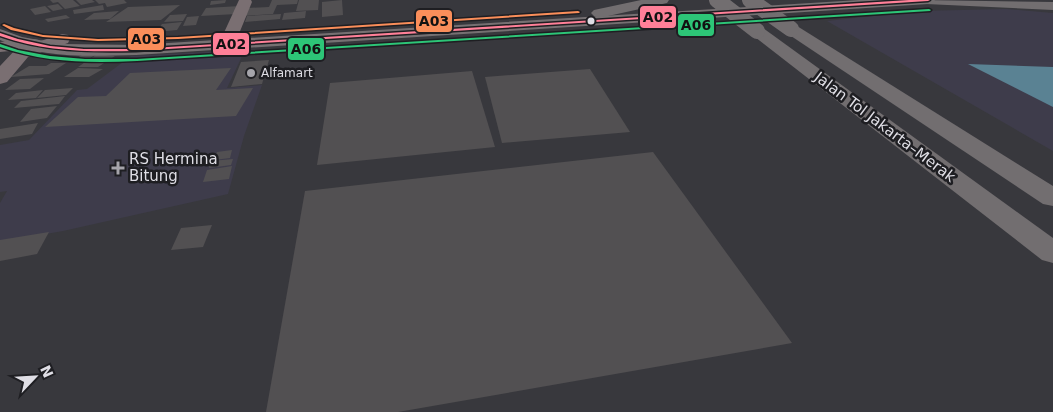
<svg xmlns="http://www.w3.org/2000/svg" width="1053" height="412" font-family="'DejaVu Sans',sans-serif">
<rect width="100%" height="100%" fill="#38383d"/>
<!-- built -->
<g fill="#3e3c4b">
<polygon points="1006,9 1053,13 1053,151 827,21 918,11"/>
<polygon points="245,50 227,88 262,85 244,136 228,194 63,231 0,242 0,203 7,191 0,192 0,145 29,140 77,90 87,89 131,56"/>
</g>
<!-- water -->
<polygon fill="#5a8293" points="968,64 1053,67 1053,107"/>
<!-- building -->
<g fill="#525052">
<polygon points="50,0 73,0 80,6 65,9 58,2 53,3"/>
<polygon points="76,0 92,0 95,2 81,5"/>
<polygon points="95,0 124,0 127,3 107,7 105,3 99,4"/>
<polygon points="226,0 225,3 210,5 211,1"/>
<polygon points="272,0 298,0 297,4 277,5 273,14 242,16 247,8 269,7"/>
<polygon points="299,0 319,0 318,10 296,11"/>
<polygon points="342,0 343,15 322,17 322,2"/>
<polygon points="58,4 63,9 53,11 47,6"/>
<polygon points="103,5 104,10 74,14 73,10"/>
<polygon points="180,5 161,20 106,22 128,7"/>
<polygon points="45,6 51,12 35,15 30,9"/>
<polygon points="240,6 236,14 201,16 206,8"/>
<polygon points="119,11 110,19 84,20 94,13"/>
<polygon points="306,11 305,18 282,20 284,13"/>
<polygon points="187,14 183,21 164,22 170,15"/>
<polygon points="281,14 280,19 245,22 247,16"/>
<polygon points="66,15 70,18 48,22 45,19"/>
<polygon points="199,16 196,25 183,26 187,17"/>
<polygon points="182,22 177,30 156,32 162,24"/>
<polygon points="82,55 95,55 84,62 71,62"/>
<polygon points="96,55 115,56 98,67 78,67"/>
<polygon points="269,60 262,84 231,87 241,62"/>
<polygon points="51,63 66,63 49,74 11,77 29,66 46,66"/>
<polygon points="78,68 103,69 89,77 64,77"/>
<polygon points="231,68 216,90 253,88 236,116 45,127 78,97 106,96 130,73"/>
<polygon points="590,69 630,132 502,143 485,77"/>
<polygon points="472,71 495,147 317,165 330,83"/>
<polygon points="44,78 30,89 5,90 20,79"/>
<polygon points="73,88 66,95 37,98 45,90"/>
<polygon points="43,90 36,98 8,100 16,93"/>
<polygon points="65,96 59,104 14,108 21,101"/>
<polygon points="57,106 47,118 20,122 31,109"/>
<polygon points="38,123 32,134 0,139 0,129"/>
<polygon points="232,150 230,158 214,160 217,152"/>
<polygon points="653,152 792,343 398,412 266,412 305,191"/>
<polygon points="233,159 231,165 209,168 211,161"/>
<polygon points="232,166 229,179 203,182 207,170"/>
<polygon points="212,225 203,247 171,250 181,228"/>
<polygon points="49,232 37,254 0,261 0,240"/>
</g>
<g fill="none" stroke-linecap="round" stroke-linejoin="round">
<!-- minor -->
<g fill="#7a6f72" fill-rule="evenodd">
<polygon points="239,0 251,0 252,2 236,41 224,41 222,37"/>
<polygon points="33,39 39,40 42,44 39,48 0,52 0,42"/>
</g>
<!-- tertiary -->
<polygon fill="#7a6f72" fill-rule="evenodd" points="62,34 68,35 70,39 68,43 28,57 7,82 0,84 0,66 16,49"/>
<!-- trunk -->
<path fill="#767072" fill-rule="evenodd" d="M859 0H935L933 3 928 4 136 55C91 56 42 59 0 40V29L22 37 61 44 136 45Z"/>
<!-- motorway -->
<g fill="#726e70" fill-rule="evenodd">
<polygon points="641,0 669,0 667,3 599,18 594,16 591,13 594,10"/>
<polygon points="919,0 1053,2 1053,10 926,4 921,3"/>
<polygon points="791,24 797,26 1053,186 1053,206 1043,204 785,32 783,29 785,26"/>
<polygon points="757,26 763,28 1053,238 1053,263 1042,260 751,34 749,31 751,28"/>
</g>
<!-- motorway-bridge -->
<g stroke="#726e70" stroke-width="16">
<polyline points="717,0 757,31"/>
<polyline points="750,0 791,29"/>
</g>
<!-- bus-1 casing -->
<g stroke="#1e1e22" stroke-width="3">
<path id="bus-1" d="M909 0H930L928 1 136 51C89 52 44 52 0 36V33L18 39 50 46 84 49H136Z"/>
</g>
<!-- bus-2 casing -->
<g stroke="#1e1e22" stroke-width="3">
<path id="bus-2" d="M929 9 931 10 930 11 137 61C90 63 45 63 0 47V44L18 50 50 56 85 59H137Z"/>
</g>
<!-- bus-3 casing -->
<g stroke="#1e1e22" stroke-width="3">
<polygon id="bus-3" points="578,11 580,12 579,13 178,39 98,41 43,37 11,30 2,25 4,24 14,28 43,35 98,39 178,37"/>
</g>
<!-- bus-1 -->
<use href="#bus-1" fill="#ff8098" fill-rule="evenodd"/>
<!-- bus-2 -->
<use href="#bus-2" fill="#2dc577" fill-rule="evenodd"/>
<!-- bus-3 -->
<use href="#bus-3" fill="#fa8e5a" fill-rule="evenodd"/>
</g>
<!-- markers -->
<circle fill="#dfdee5" stroke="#1e1e22" stroke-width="2" cx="591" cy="21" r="4.5"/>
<g fill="#a5a4aa" stroke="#1e1e22" stroke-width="2">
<circle cx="251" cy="73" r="5"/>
<path d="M115.5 160.5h5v5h5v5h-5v5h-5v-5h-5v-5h5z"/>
</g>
<g text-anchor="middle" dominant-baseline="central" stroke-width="5" stroke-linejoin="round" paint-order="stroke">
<!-- far-poi labels -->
<g font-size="12" fill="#dfdee5" stroke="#1e1e22" text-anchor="start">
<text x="261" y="73">Alfamart</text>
</g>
<!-- street labels -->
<g font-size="15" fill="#dfdee5" stroke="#1e1e22">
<text transform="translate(885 127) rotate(37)">Jalan Tol Jakarta–Merak</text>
</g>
<!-- poi labels -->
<g font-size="15" fill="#dfdee5" stroke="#1e1e22" text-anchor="start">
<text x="129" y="159">RS Hermina<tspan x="129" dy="17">Bitung</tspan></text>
</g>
</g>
<g stroke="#1e1e22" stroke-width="2">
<rect x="639" y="5" width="38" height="24" rx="5" fill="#ff8098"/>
<rect x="415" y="9" width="38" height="24" rx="5" fill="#fa8e5a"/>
<rect x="677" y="13" width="38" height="24" rx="5" fill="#2dc577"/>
<rect x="127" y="27" width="38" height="24" rx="5" fill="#fa8e5a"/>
<rect x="212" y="32" width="38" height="24" rx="5" fill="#ff8098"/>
<rect x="287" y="37" width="38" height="24" rx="5" fill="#2dc577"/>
</g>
<g font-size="14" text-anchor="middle" font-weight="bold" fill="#111">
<text x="658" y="22">A02</text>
<text x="434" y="26">A03</text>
<text x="696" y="30">A06</text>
<text x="146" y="44">A03</text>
<text x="231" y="49">A02</text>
<text x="306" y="54">A06</text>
</g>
<!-- north arrow -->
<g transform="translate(35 377) rotate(65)" stroke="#1e1e22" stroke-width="4" paint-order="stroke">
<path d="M0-4L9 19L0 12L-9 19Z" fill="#dfdee5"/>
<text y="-8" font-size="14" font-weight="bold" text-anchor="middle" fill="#dfdee5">N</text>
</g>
</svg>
